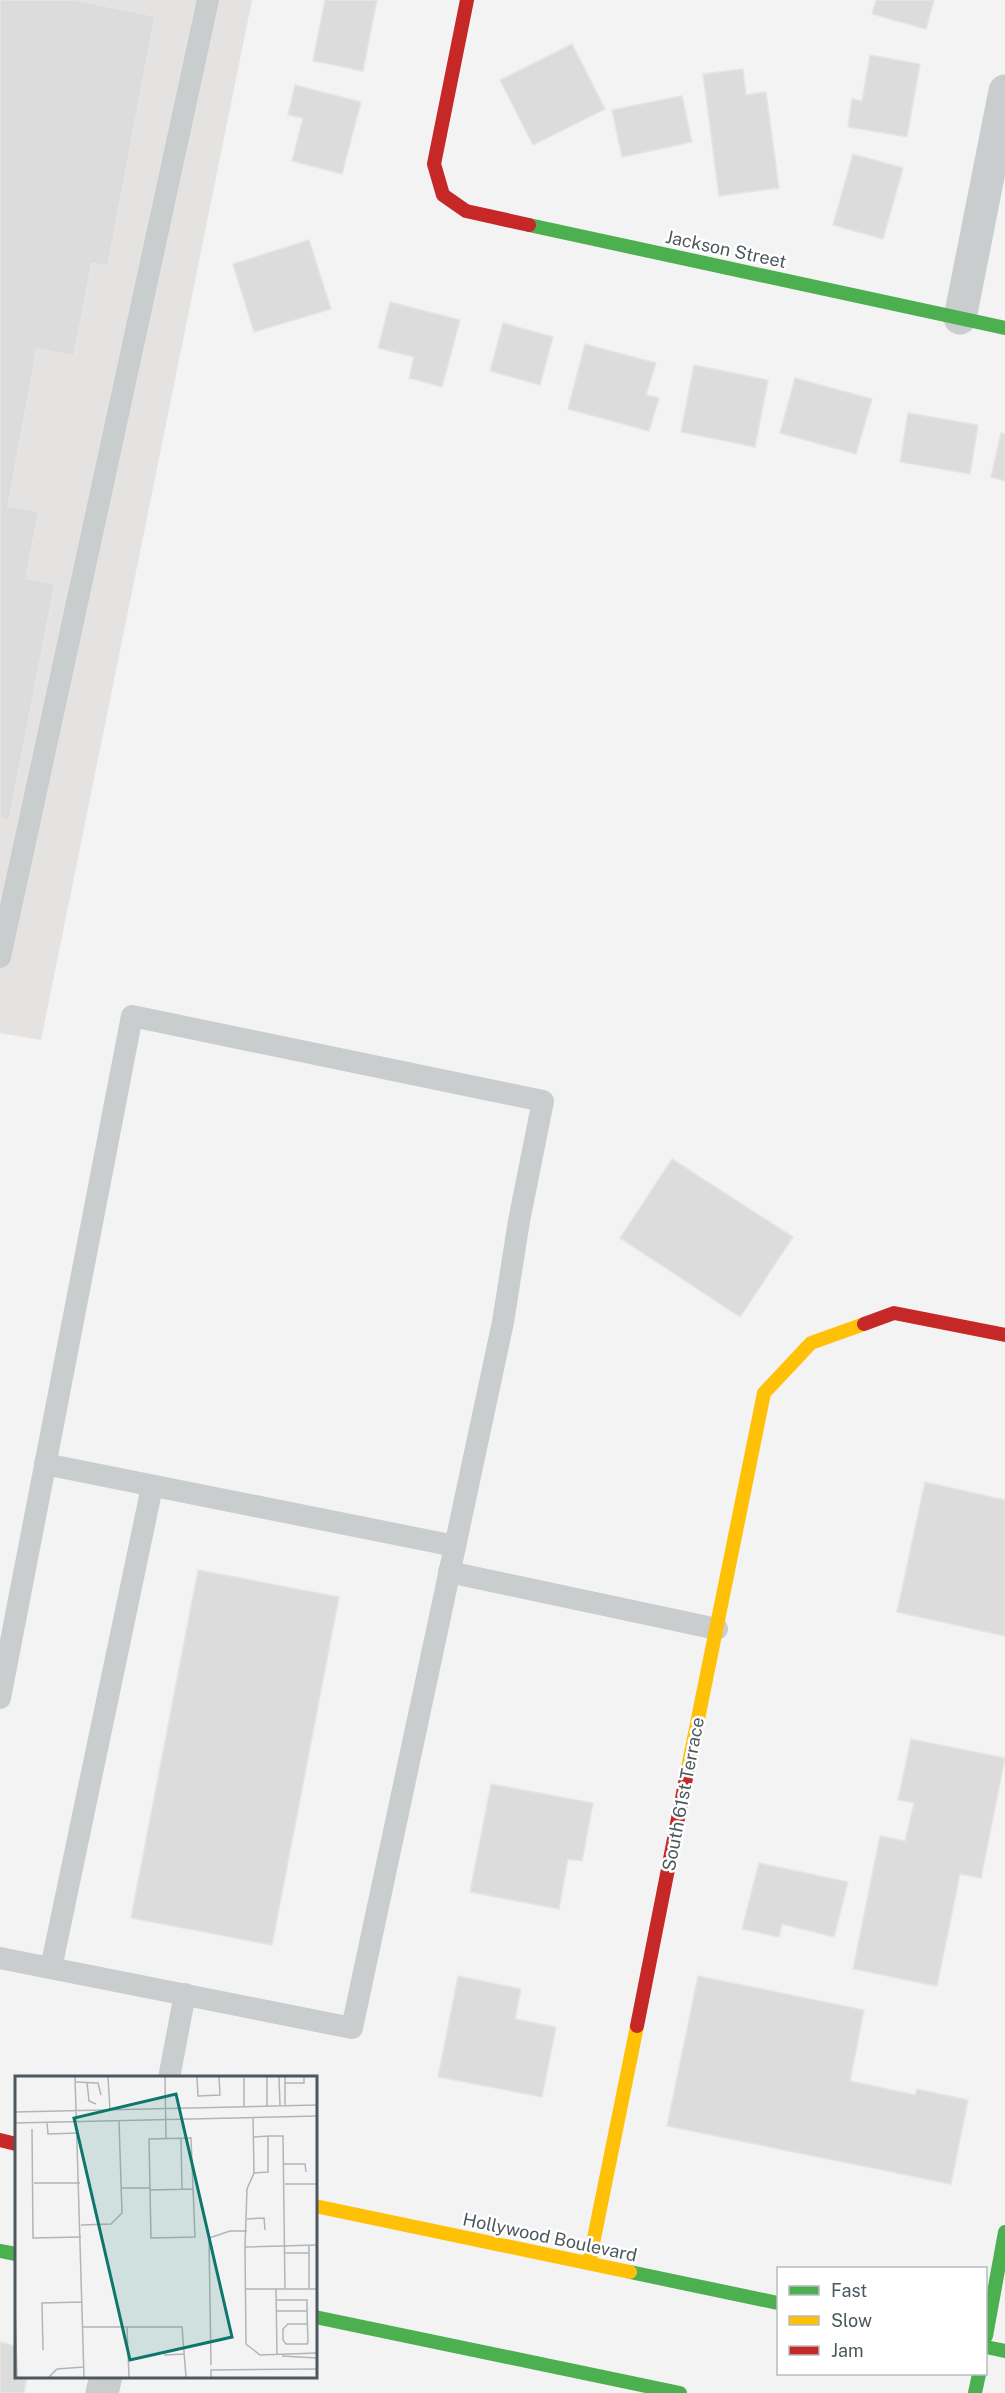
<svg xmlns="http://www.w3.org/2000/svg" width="1005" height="2393" font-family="'Public Sans',sans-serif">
<rect width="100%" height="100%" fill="#f3f3f3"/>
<!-- commercial -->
<polygon fill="#e4e3e1" points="0,0 252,0 41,1040 0,1033"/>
<!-- building -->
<g fill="#dcdcdd" stroke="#e5e5e5" stroke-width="1.5">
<polygon points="0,0 75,0 155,16 108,266 92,263 74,356 37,349 8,506 39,511 26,578 55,584 9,821 0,819"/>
<polygon points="325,0 377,0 363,71 313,61"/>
<polygon points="876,0 934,0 926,29 872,14"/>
<polygon points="572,44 605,109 533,145 500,80"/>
<polygon points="870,55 920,64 907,137 848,127 852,99 862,101"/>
<polygon points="743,69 746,95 766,92 779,188 719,196 703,74"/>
<polygon points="295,85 361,102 342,174 292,161 303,118 288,115"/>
<polygon points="682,96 692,142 622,157 612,110"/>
<polygon points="853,154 903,168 883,239 833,225"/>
<polygon points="309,240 331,309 254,332 233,264"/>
<polygon points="390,302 460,320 442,387 409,378 414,357 378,348"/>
<polygon points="503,323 553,337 540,385 490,371"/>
<polygon points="585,344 656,363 646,395 659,398 649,431 568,409"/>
<polygon points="694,365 768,380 755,447 681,432"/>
<polygon points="795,378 872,399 856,454 780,433"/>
<polygon points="908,413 978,425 970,474 900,462"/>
<polygon points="1001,433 1005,434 1005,481 991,477"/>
<polygon points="672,1159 793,1237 740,1317 620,1238"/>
<polygon points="925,1482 1005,1500 1005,1636 897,1612"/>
<polygon points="198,1570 339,1597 272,1945 131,1918"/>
<polygon points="911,1739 1005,1758 981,1878 960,1874 937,1986 853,1969 880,1836 905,1841 914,1803 898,1800"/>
<polygon points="491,1784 593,1803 582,1861 568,1859 559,1909 470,1892"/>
<polygon points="759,1863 848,1882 834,1937 782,1924 779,1937 742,1929"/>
<polygon points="458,1976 521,1989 515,2019 556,2027 542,2097 438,2077"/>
<polygon points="698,1976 864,2010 850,2081 915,2095 917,2089 968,2100 951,2184 667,2126"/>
<polygon points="0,2342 16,2346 16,2376 27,2376 24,2393 0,2393"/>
</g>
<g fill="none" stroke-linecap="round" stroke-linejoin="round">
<!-- lane -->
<g stroke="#cacdce" stroke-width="22">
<polyline points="0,957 208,0"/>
<polyline points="45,1464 455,1546"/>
<polyline points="449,1572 717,1629"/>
<polyline points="0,1698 132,1016 543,1101 519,1221 503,1322 352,2028 0,1958"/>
<polyline points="51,1968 152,1487"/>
<polyline points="169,2078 185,1994"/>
</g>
<!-- street -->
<g stroke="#cacdce" stroke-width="33">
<polyline points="960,318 1005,91"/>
<polyline points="102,2393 106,2376"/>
</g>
<!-- fast -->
<g stroke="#4caf50" stroke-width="14">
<polyline points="529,225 1005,328"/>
<polyline points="0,2251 16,2254"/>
<polyline points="630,2272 778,2303"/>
<polyline points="315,2317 680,2393"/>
<polyline points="986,2336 1005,2232"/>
<polyline points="986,2347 1005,2351"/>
<polyline points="975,2393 979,2374"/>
</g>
<!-- slow -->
<g stroke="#ffc107" stroke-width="14">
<polyline points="687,1773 764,1393 811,1343 864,1324"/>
<polyline points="315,2206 630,2272"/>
<polyline points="589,2263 637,2026"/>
</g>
<!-- jam -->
<g stroke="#c62828" stroke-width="14">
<polyline points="467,0 434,164 443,195 466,211 529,225"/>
<polyline points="864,1324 894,1313 1005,1335"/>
<polyline points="637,2026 687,1773"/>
<polyline points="0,2140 16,2144"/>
</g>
</g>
<g text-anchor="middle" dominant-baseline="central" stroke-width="5" stroke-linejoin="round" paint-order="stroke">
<!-- street labels -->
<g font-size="18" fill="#4c585d" stroke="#fff">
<text transform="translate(726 249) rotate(12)">Jackson Street</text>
<text transform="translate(683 1794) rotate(-79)">South 61st Terrace</text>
<text transform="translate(550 2237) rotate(12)">Hollywood Boulevard</text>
</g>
</g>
<!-- overview -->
<g transform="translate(15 2076)">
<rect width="302" height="302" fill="#f3f3f3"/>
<path fill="none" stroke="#b0b5b7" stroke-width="1.5" d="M60 1 69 301M93 1 95 34M150 1 151 63M182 1 183 20 205 19 204 1M252 1V30M264 1 265 30M270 1V30M229 2V31M61 6 83 7 86 19M72 6 74 25 81 28M270 7H289V1M0 36 302 29M32 46 33 58 63 57M0 47 302 40M17 53 18 162 66 161M253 60H268L270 213M238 61 253 60V96L239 97M166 62 167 113M176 62 180 161 136 162 134 63ZM269 88H290L291 96M0 100V214M19 107H65M270 108H302M106 112H135M135 114 178 113M232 143 249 142 250 154M66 149 96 148 107 137 104 45M294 169V213M302 169 230 171 231 268 245 279 302 277M230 171 232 113 239 97 238 42M270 177H294M231 213H302M261 213 262 279M261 224H292V235H261M0 229 2 301M292 235 293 266 292 268H271L268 264V253L273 248H293M68 251H167L171 301M112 251 114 301M28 274 27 227 67 226M149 279 170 278M267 280 302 282M196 289 194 162 215 155H232M34 301 42 293 69 291M196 301V294L302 293"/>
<path fill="#0f766e" fill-opacity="0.15" stroke="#0f766e" stroke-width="3" d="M161 18 217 261 115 284 59 42Z"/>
<rect width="302" height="302" fill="none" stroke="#4c585d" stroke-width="3"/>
</g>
<!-- legend -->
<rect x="777" y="2267" width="210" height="108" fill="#ffffff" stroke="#b7bcbe" stroke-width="1.5"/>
<rect x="789" y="2286" width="30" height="9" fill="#4caf50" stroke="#b7bcbe" stroke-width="1.5"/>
<text x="831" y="2297" font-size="18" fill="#4c585d">Fast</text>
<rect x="789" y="2316" width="30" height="9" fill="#ffc107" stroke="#b7bcbe" stroke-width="1.5"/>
<text x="831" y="2327" font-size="18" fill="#4c585d">Slow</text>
<rect x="789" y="2346" width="30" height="9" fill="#c62828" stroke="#b7bcbe" stroke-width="1.5"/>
<text x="831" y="2357" font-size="18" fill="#4c585d">Jam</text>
</svg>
